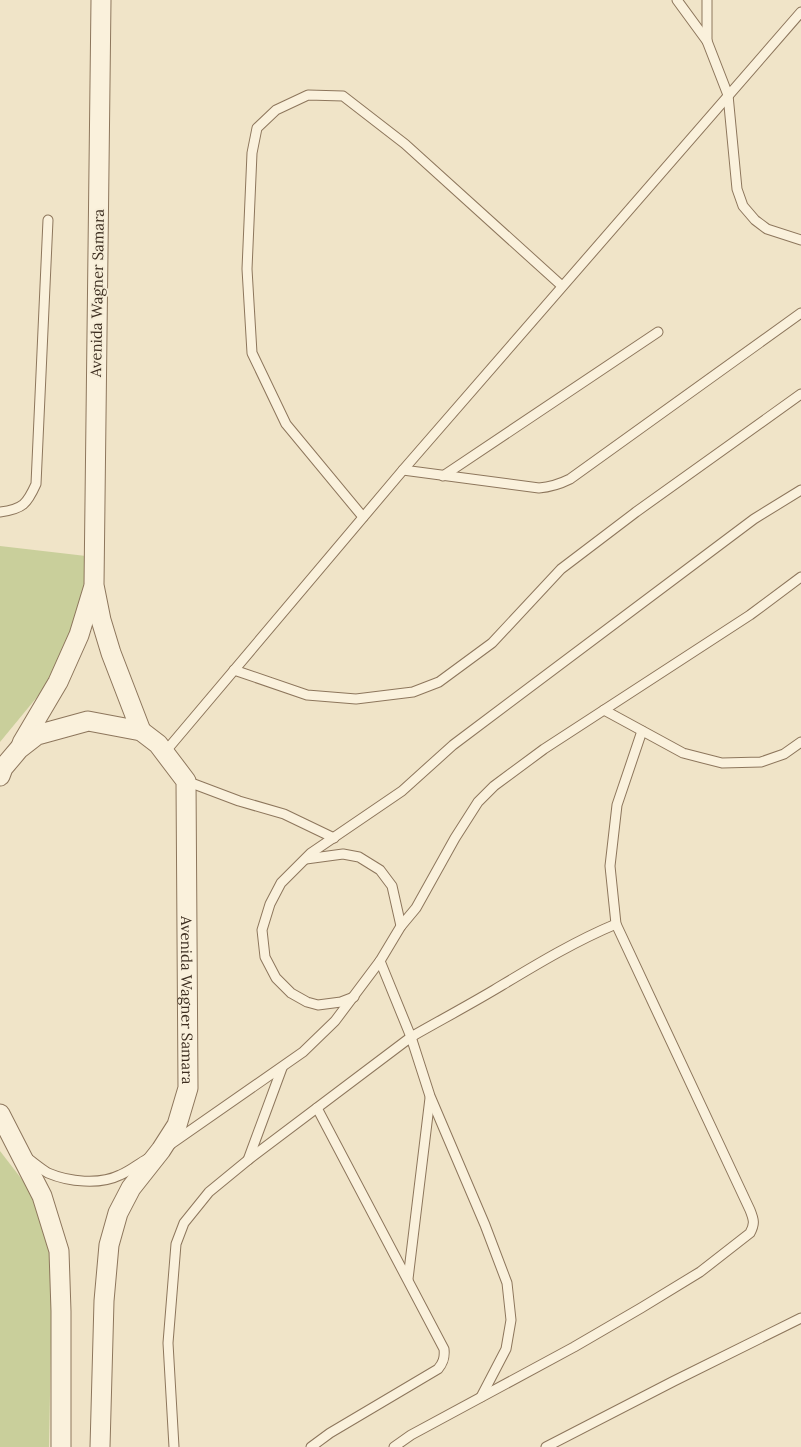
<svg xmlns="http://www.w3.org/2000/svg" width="801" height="1447" font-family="Lora,serif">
<rect width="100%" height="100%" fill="#f0e4c8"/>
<!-- green -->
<g fill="#c9cf9b">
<polygon points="0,546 86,556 84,601 69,640 42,691 0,742"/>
<polygon points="0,1151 27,1186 39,1209 50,1247 52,1289 49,1447 0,1447"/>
</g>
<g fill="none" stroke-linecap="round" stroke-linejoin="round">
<!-- service casing -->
<g stroke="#8d765c" stroke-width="11">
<g id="service">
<polyline points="677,0 707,41 728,95 737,189 743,206 755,220 767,229 801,240"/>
<polyline points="707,0 707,41"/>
<path d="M403 470 539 488C551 487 560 484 570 479L801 313"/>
<polyline points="443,476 658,332"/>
<path d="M0 512C23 509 27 504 36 484L48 220"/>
<polyline points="363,517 286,424 252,353 247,269 252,153 257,128 276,110 308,95 343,96 405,144 562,286"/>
<polyline points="234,670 307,695 356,699 413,692 439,682 492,643 561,569 636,512 801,394"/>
<polyline points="604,710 683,753 722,763 761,762 784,754 801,742"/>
<polyline points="165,752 403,470 801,12"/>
<polyline points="186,781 239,801 284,814 334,838"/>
<polyline points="306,859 343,854 359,857 380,870 392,886 401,926"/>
<path d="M380 961 411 1037C439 1021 467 1006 494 990 534 966 573 942 616 924"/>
<polyline points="354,997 341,1002 318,1005 307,1002 291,993 276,978 265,957 262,930 270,904 281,883 311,853 402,791 453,745 754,519 801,490"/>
<polyline points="171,1144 303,1052 335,1021 380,961 401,926 416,908 455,838 478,802 494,786 544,749 750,615 801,577"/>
<path d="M26 1157C33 1162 41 1169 48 1173 69 1182 100 1185 120 1175 130 1171 138 1164 147 1159"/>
<polyline points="248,1160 282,1068"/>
<polyline points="408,1279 430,1098"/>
<polyline points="174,1447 168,1343 176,1244 184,1223 209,1192 248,1160 411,1037 430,1096 485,1225 507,1283 511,1320 506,1349 481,1397"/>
<path d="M311 1447 330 1433 438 1369C443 1363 445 1358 444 1349L317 1108"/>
<path d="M394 1447 411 1435 574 1347 641 1308 700 1272 750 1233C755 1224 754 1220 750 1210L616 924 610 866 617 805 642 731"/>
<polyline points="546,1447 674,1381 801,1318"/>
</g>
</g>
<!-- minor casing -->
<g stroke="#8d765c" stroke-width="21">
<g id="minor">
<polyline points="101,0 94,585 101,620 111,653 141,731"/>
<polyline points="22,743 58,682 79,635 93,589"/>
<path id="s1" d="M0 776 3 768 19 749 37 735 88 721 141 731 158 744 186 781 188 1088 177 1125 161 1150 131 1188 118 1213 109 1245 104 1301 100 1447"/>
<polyline points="0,1114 42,1196 59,1251 61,1311 61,1447"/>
</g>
</g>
<!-- service -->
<use href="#service" stroke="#faf1dc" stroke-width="9"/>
<!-- minor -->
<use href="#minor" stroke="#faf1dc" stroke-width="19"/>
</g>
<g text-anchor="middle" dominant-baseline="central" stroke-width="4" stroke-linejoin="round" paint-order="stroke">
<!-- street labels -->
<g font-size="15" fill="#3d2e20" stroke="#f7eed8">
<text transform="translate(97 293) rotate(-89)">Avenida Wagner Samara</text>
<text stroke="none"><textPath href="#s1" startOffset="450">Avenida Wagner Samara</textPath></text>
</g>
</g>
</svg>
